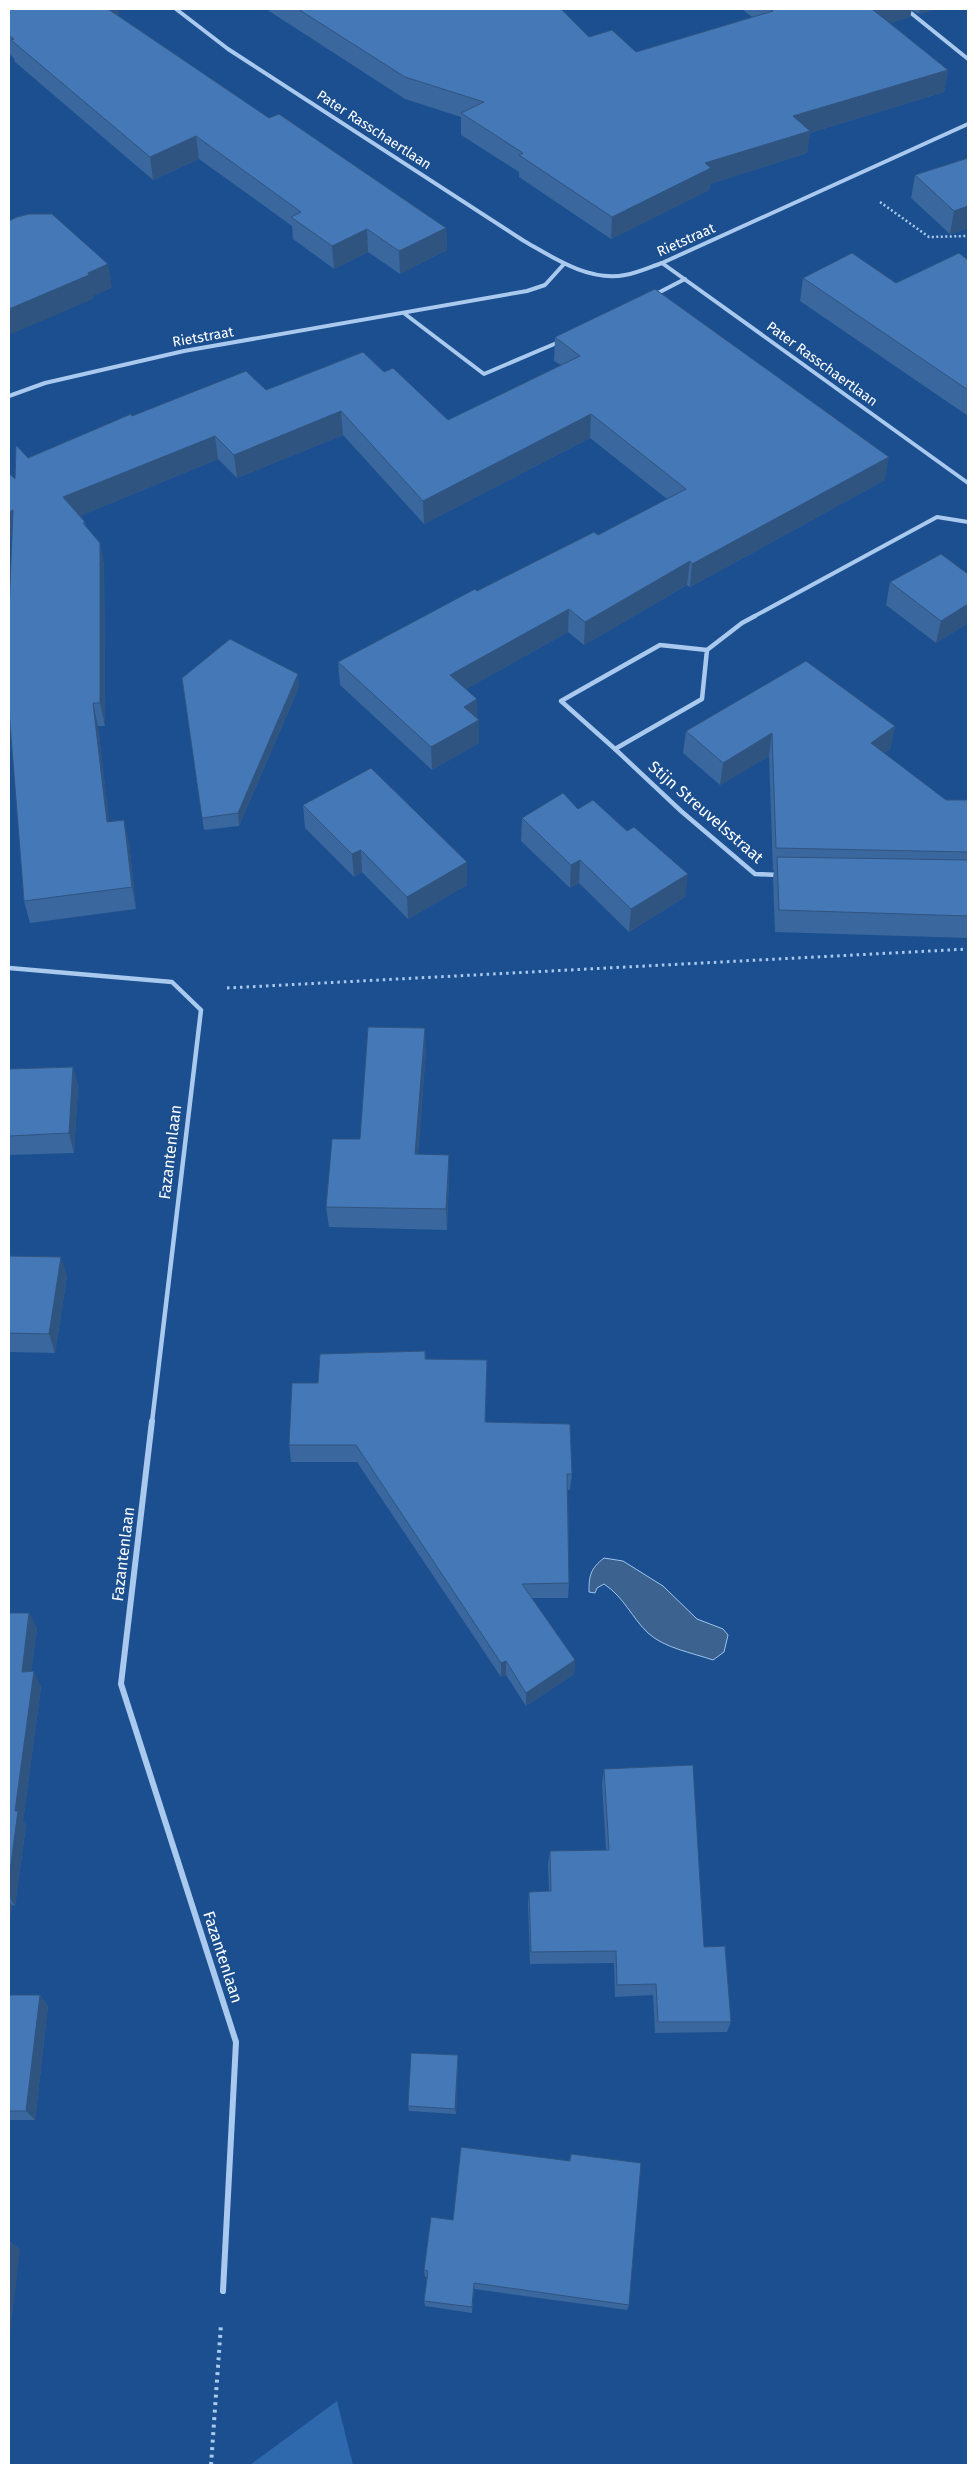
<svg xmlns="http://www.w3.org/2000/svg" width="977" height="2474" font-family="'Fira Sans',sans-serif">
<rect width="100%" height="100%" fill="#1b4f8f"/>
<!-- green -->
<polygon fill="#2e69ad" points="337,2401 353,2465 250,2465"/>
<!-- water -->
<path fill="#3c6290" stroke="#9cc4f0" d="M604 1558 623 1561 663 1586 697 1619 723 1629 728 1635 724 1652 713 1660C693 1653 664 1648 648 1633 632 1618 624 1597 604 1584L597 1588 595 1593 589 1592C589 1576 590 1569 604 1558Z"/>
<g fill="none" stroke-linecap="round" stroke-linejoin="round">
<!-- path-far2 -->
<polyline stroke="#a9c9ee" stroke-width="2.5" stroke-dasharray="2 2.5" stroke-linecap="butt" points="880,202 929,237 968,236"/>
<!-- path-far1 -->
<polyline stroke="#a9c9ee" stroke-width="3" stroke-dasharray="2.5 4" stroke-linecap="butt" points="227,988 968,949"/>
<!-- path -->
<polyline stroke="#a9c9ee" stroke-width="4" stroke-dasharray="3 4.5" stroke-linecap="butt" points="211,2465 221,2324"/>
<!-- street-far2 -->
<g stroke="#a9c9ee" stroke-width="4">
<path d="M176 9 228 49 524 241C554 258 589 282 625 275 638 273 650 267 662 263L968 124"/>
<polyline points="906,9 968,59"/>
<polyline points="662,263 968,483"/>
<polyline points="654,295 685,279"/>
<polyline points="405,314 484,374 559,342"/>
<polyline points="9,396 45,383 184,351 527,291 545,285 564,264"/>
<polyline points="753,617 937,517 968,522"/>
</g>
<!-- street-far1 -->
<g stroke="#a9c9ee" stroke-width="4.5">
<polygon points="660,645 707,650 702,699 615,749 561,701"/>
<polyline points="707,650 742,623 755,616"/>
<polyline points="615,749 681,811 755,874 779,875"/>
<polyline points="9,968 172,982 201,1010 152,1422"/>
</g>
<!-- street -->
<polyline stroke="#a9c9ee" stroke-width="6" points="152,1421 121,1684 236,2042 223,2291"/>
</g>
<!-- wall -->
<g fill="#3a679d">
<polygon points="9,9 119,16 269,118 446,228 447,250 400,274 368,252 334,269 293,239 292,226 199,159 153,180 15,62 14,58 9,54"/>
<polygon points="266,9 561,9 589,37 636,52 752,17 742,9 937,9 919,14 911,10 910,17 890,23 948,70 944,92 810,133 807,153 710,184 709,190 611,239 519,177 519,172 461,135 461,117 405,99"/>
<polygon points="968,158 968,228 950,234 911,198 915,175"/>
<polygon points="968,260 968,416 800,301 803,278 896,283"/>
<polygon points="555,337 885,480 690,587 687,585 584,645 568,632 466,689 478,719 479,743 432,770 340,685 338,662 477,591 598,535 667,499 590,438 424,524 343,435 237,478 218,459 80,516 85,522 86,527 100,543 104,566 105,726 98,726 109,822 129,842 136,909 30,923 24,901 12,536 9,538 9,473 15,479 28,458 132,416 266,390 384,372 448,420 561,365 554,361"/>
<polygon points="968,574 968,623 936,643 886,605 890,582"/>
<polygon points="182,678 299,687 239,826 204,830"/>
<polygon points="895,726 890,749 884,753 946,800 968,800 968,938 775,932 773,878 774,870 773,870 769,756 720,785 683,753 686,731"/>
<polygon points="303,805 467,885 408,919 362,872 354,877 305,828"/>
<polygon points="578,809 685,897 629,932 579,883 570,888 521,841 522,818"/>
<polygon points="426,1050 418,1154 449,1176 447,1230 329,1227 326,1207 360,1139"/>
<polygon points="73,1067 78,1087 74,1153 9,1155 9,1069"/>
<polygon points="9,1256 67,1276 55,1353 9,1352"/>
<polygon points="425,1351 426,1359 487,1360 485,1422 572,1474 570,1490 568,1490 569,1583 568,1598 532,1598 575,1660 574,1674 526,1706 506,1675 501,1677 357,1462 291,1462 289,1445 318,1383"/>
<polygon points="9,1613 29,1613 37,1629 31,1671 41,1687 23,1821 26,1825 15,1906 12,1905 9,1924"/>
<polygon points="604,1769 704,1947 731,2022 727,2032 655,2033 653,1995 615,1997 614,1963 530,1964 528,1905 529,1892 549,1891 548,1864 550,1851 606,1850 602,1784"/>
<polygon points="9,1995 40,1995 48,2006 35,2120 9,2120"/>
<polygon points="458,2055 456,2114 409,2111 408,2106"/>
<polygon points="571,2154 629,2305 627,2310 474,2289 472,2313 425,2306 424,2301 427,2277 425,2277 424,2270 453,2220 569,2161"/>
</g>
<!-- shaded-wall -->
<g fill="#305480">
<polygon points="106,9 118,9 120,25"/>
<polygon points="871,9 912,9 910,17 868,30"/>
<polygon points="920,9 937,9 919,14"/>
<polygon points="948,70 944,92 810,133 807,153 710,184 709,190 611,239 612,217 705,163 793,116"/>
<polygon points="196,136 199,159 153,180 150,157"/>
<polygon points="968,206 968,228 950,234 954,211"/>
<polygon points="446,228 447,250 400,274 399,251"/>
<polygon points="367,229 368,252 334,269 332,246"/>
<polygon points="108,264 112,288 93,296 93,299 9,335 9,309 88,273"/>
<polygon points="341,411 343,435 237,478 234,455"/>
<polygon points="591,414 590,438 424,524 423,501"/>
<polygon points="215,436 218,459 68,521 63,497"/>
<polygon points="889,457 885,480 690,587 692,564"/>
<polygon points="13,510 19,533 9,538 9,512"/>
<polygon points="100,543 104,566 105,726 100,703"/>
<polygon points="690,561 687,585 584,645 585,622"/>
<polygon points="968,604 968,623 936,643 941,621"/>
<polygon points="569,609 568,632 450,698 450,675"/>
<polygon points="298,674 299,687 239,826 238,813"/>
<polygon points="477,699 478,721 479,720 479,743 432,770 431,747 464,707"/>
<polygon points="93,703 98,726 112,844 107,822"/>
<polygon points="895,726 890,749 867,765 871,743"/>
<polygon points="772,733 769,756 720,785 723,763"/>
<polygon points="124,820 129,842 136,909 132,887"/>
<polygon points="361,850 362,872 354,877 352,854"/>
<polygon points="580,860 579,883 570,888 571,865"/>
<polygon points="467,862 467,885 408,919 407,897"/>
<polygon points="688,874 685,897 629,932 631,909"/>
<polygon points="425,1028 426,1050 416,1175 415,1154"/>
<polygon points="73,1067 78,1087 74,1153 69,1133"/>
<polygon points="449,1155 449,1176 447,1230 446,1209"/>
<polygon points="61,1257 67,1276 55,1353 49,1334"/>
<polygon points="487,1360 487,1377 485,1438 485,1422"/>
<polygon points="29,1613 37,1629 29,1687 22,1672"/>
<polygon points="575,1660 574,1674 526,1706 526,1693"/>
<polygon points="506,1661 506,1675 501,1677 501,1663"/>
<polygon points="34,1671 41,1687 23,1821 26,1825 15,1906 9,1896 9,1879 15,1811"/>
<polygon points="9,1901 12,1905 9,1924"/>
<polygon points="40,1995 48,2006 35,2120 26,2111"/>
<polygon points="458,2055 458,2061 456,2114 455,2109"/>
<polygon points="11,2242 20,2249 9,2344 9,2263"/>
<polygon points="474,2283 474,2289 472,2313 472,2307"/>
</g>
<!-- building -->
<g fill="#4478b7" stroke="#305480">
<polygon points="9,9 108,9 269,118 279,114 446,228 399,251 367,229 332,246 291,217 301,212 196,136 150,157 11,40 14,39 9,35"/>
<polygon points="298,9 561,9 589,37 612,30 636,52 773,11 770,9 872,9 948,70 793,116 810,131 705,163 711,168 612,217 519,155 523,153 461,113 484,102 405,77"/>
<polygon points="968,158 968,206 954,211 915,175"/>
<polygon points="29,214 52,214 108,264 88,273 89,275 9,309 9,221 17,217"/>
<polygon points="852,253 896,283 959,253 968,260 968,390 803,278"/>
<polygon points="655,289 889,457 692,564 690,561 585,622 569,609 450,675 477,699 464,707 479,720 431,747 338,662 475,589 477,591 594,532 598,535 686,489 591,414 423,501 341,411 234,455 215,436 63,497 85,522 83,523 100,543 100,703 93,703 107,822 124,820 132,887 24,901 9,711 9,613 13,510 9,512 9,473 15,479 16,445 28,458 131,414 132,416 246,371 266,390 363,352 384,372 393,368 448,420 580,356 555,337"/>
<polygon points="941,554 968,574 968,604 941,621 890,582"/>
<polygon points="230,639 298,674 238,813 202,818 182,678"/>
<polygon points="806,661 895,726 871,743 946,800 968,800 968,852 776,848 772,733 723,763 686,731"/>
<polygon points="371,768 467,862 407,897 361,850 352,854 303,805"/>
<polygon points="563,793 578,809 593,800 627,831 634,827 688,874 631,909 580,860 571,865 522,818"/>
<polygon points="777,857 968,860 968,916 779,910"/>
<polygon points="368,1027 425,1028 415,1154 449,1155 446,1209 326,1207 332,1139 360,1139"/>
<polygon points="73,1067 69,1133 9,1136 9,1069"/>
<polygon points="9,1256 61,1257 49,1334 9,1333"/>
<polygon points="425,1351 425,1359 487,1360 485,1422 570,1424 572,1474 567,1474 569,1583 522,1584 575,1660 526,1693 506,1661 501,1663 356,1445 289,1445 292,1383 318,1383 320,1354"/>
<polygon points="9,1613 29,1613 22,1672 34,1671 15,1811 18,1811 9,1879"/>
<polygon points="693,1765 704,1947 725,1946 731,2022 658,2022 656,1984 617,1985 616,1951 531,1952 529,1892 551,1891 550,1851 609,1850 604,1769"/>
<polygon points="9,1995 40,1995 26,2111 9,2111"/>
<polygon points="411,2053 458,2055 455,2109 408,2106"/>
<polygon points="461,2147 570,2161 571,2154 641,2163 629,2305 474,2283 472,2307 424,2301 428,2271 424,2270 431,2217 453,2220"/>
<polygon points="9,2242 11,2242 9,2263"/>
</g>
<g text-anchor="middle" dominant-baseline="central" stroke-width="4" stroke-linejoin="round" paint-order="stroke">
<!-- far-street labels -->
<g font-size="14" fill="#fff" stroke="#1b4f8f">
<text transform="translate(374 130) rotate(33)">Pater Rasschaertlaan</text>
<text transform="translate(686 240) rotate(-24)">Rietstraat</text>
<text transform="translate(203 337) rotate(-10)">Rietstraat</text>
<text transform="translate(822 364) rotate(36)">Pater Rasschaertlaan</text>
</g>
<!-- street labels -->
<g font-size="16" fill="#fff" stroke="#1b4f8f">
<text transform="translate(706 812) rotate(41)">Stijn Streuvelsstraat</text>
<text transform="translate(170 1152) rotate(-83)">Fazantenlaan</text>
<text transform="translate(123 1554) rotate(-83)">Fazantenlaan</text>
<text transform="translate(223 1957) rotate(72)">Fazantenlaan</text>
</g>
</g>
<!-- border -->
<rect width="977" height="2474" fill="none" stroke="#ffffff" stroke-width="20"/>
</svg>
